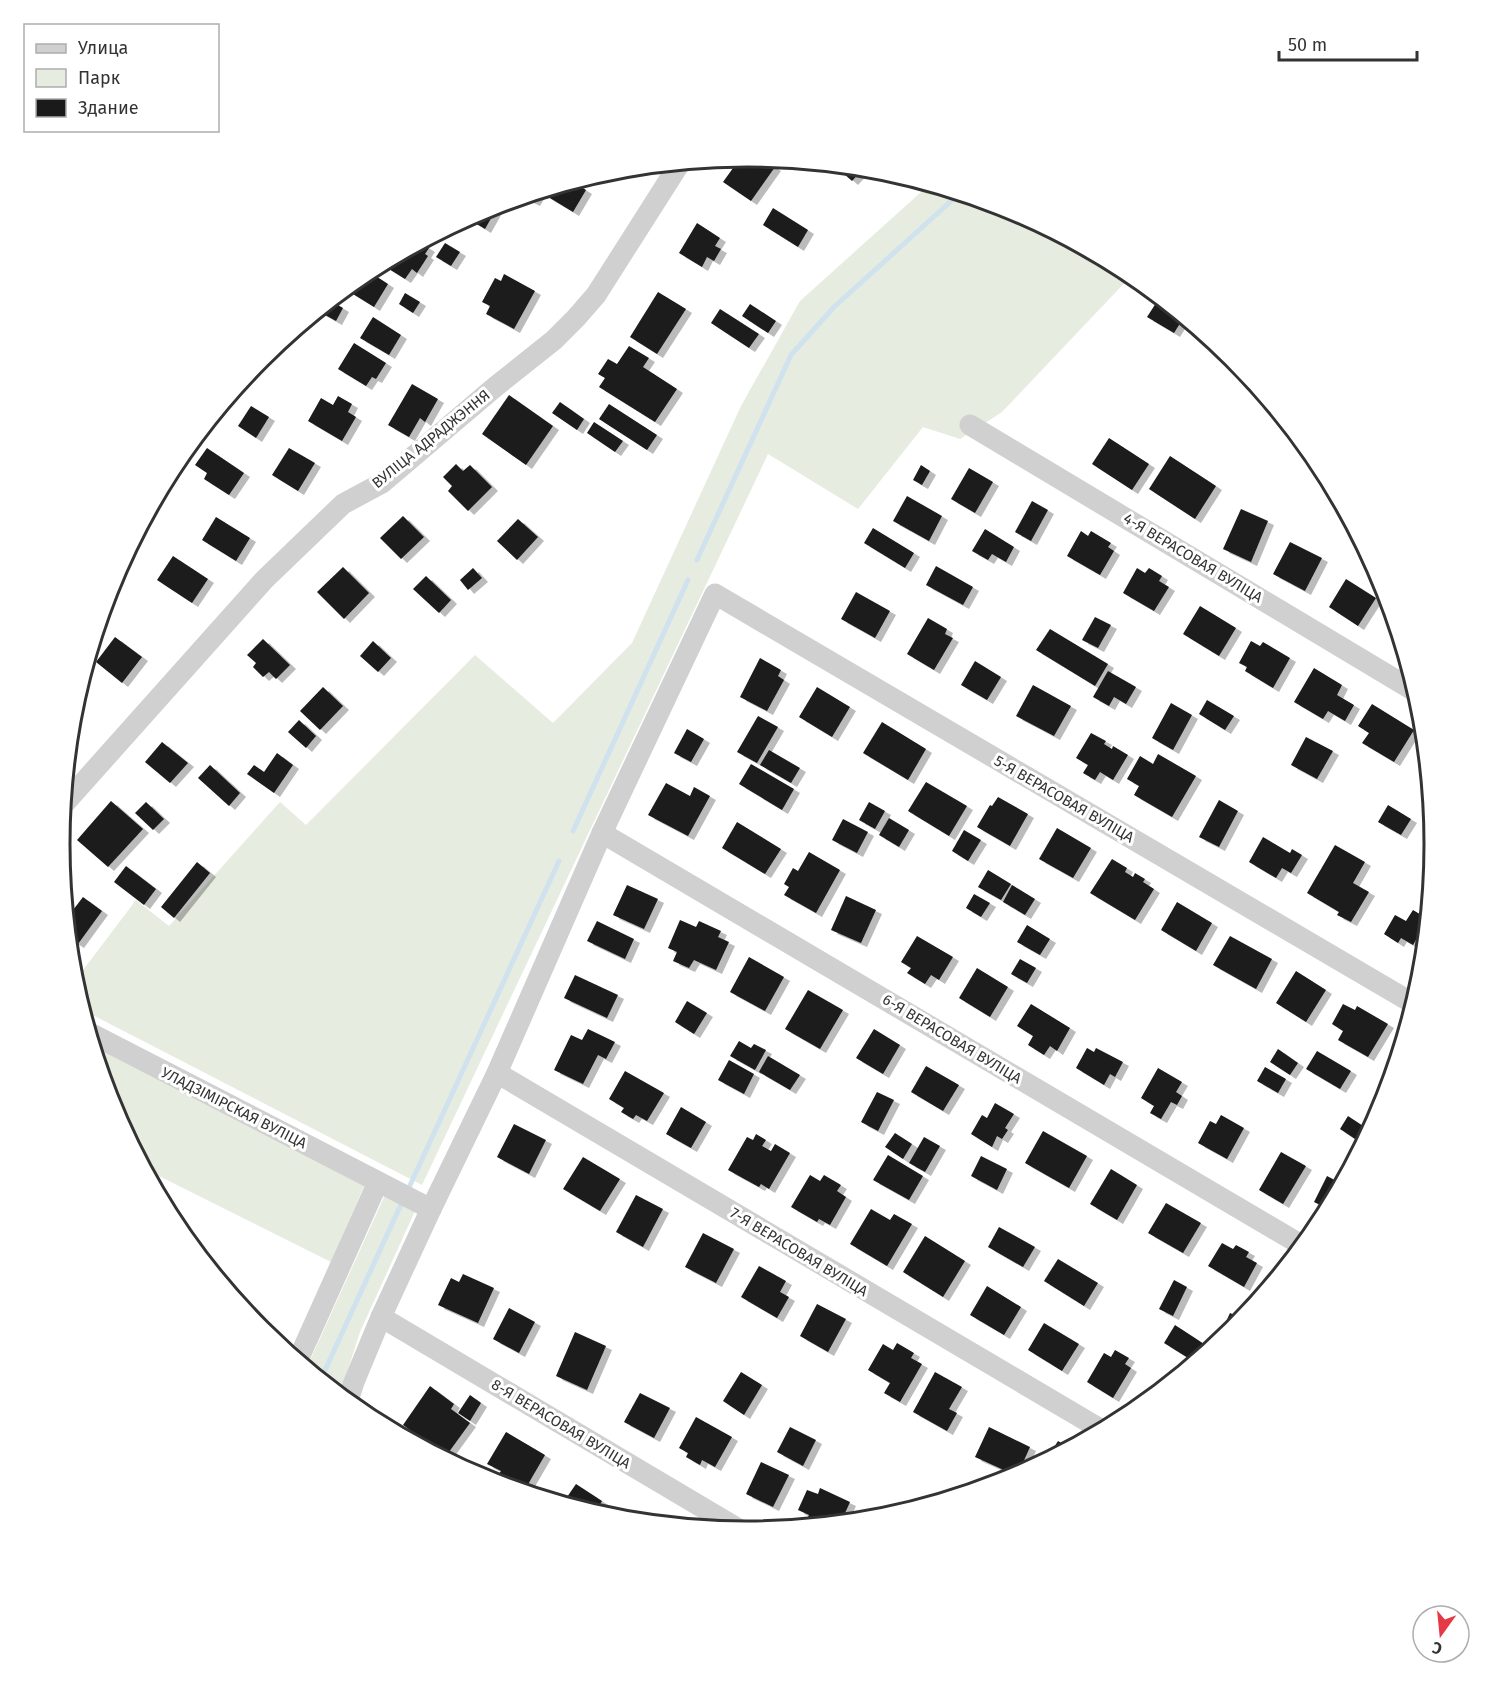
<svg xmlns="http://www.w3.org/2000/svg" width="1495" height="1688" font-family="'Fira Sans',sans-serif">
<defs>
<filter id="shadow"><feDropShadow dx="6" dy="4" stdDeviation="0" flood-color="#0004"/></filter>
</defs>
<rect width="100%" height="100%" fill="#fff"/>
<!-- green -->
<g fill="#e6ecdf">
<polygon points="930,184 1011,209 1132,275 1002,412 960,439 923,427 858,509 768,454 422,1185 83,1010 74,982 136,900 169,926 280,802 306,825 475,655 553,723 632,643 741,406 800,301"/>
<polygon points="94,1046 365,1184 331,1262 145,1169 112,1107"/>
<polygon points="385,1195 415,1211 360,1332 340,1394 307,1367"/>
</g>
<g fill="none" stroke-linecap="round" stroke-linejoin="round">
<!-- stream -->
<g stroke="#cfe2ee" stroke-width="5">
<polyline points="697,560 791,355 834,307 960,193"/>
<polyline points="573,831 688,580"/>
<polyline points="407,1192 559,861"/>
<polyline points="321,1379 403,1200"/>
</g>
</g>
<!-- building -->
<g fill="#1a1a1a" filter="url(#shadow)">
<polygon points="741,157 761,158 775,167 751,201 723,182"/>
<polygon points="834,165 864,168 852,181"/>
<polygon points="573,182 586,190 573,212 540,192 534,202 524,197"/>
<polygon points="499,204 485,229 467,218 485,209"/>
<polygon points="773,208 808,230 798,247 763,225"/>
<polygon points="697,223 720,238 715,246 721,249 714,261 707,257 702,267 679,253"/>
<polygon points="421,243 429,248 425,254 428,256 417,273 412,269 405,279 381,264"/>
<polygon points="445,243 460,252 451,266 436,257"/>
<polygon points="368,271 388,284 374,307 345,289"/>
<polygon points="504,274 535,291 514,329 486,314 490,306 482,302 495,278 501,281"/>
<polygon points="658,292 686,309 657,354 630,337"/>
<polygon points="405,293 420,302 413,313 399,304"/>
<polygon points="1160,297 1184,317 1174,333 1147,317"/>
<polygon points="331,301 343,308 336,321 318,311"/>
<polygon points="750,304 776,321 768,333 742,316"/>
<polygon points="720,309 759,334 749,348 711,323"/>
<polygon points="373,317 401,335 389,355 360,338"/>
<polygon points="354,343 386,363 376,379 372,377 366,386 338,369"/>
<polygon points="629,346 649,358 643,367 677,389 655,422 599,387 605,378 598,374 608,359 617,364"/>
<polygon points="412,384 438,399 425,422 420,418 409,437 388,425"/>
<polygon points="509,395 553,426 526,465 482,434"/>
<polygon points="338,396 352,404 348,412 356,417 342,441 308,421 321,398 333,405"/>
<polygon points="560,402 584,419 577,430 552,413"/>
<polygon points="609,404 657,435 647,450 599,419"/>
<polygon points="251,406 269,417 256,438 238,426"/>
<polygon points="594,422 623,441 615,452 587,433"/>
<polygon points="1109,438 1149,464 1132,490 1092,464"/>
<polygon points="207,448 244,473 229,495 204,479 207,473 195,465"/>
<polygon points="289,448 315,463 298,491 272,475"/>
<polygon points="1170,456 1216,486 1195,519 1149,489"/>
<polygon points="456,464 463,471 470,465 492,487 468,511 448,491 452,486 443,477"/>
<polygon points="921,465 930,471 922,485 913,480"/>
<polygon points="969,468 993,482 975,513 951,499"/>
<polygon points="907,496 942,516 929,541 893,521"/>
<polygon points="1032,501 1048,510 1031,541 1015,532"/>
<polygon points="1241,509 1268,521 1251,562 1223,549"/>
<polygon points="403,516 424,537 401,559 380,538"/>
<polygon points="216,517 250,538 236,561 202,540"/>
<polygon points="518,519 538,537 517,560 497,541"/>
<polygon points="873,528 914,553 905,568 864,543"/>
<polygon points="985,529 1014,547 1006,562 992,554 988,560 972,551"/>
<polygon points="1081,531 1088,536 1091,531 1111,543 1108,547 1114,551 1100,575 1067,556"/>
<polygon points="1290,542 1322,558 1305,591 1273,574"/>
<polygon points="173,556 208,579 192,603 157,580"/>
<polygon points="936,566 973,587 963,605 926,585"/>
<polygon points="343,567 369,593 344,619 317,592"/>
<polygon points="473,568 482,578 468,590 460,580"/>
<polygon points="1137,568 1145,573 1149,568 1162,576 1159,581 1169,587 1154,611 1123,593"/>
<polygon points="426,576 451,600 439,613 413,589"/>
<polygon points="1346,579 1376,598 1358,626 1329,607"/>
<polygon points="856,592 890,611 875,638 841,619"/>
<polygon points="1200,606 1236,628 1219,656 1183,634"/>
<polygon points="1095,617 1111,625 1098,648 1082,640"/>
<polygon points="928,618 947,629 945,634 953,638 934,670 907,654"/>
<polygon points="1050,629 1108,664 1095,686 1036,650"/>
<polygon points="115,637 142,657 122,683 96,662"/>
<polygon points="263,639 290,665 276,679 269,672 263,677 253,667 256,663 247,655"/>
<polygon points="373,641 391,658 378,672 360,656"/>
<polygon points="1251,641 1260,646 1263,642 1290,658 1273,688 1245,671 1247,667 1239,663"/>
<polygon points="760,658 781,670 778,676 784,680 767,711 740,697"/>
<polygon points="975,661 1001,677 987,700 961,685"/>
<polygon points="1314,668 1342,685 1337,695 1354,705 1345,721 1328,711 1323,719 1294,702"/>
<polygon points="1108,671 1136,687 1126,704 1114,697 1109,706 1093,697"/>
<polygon points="1033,685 1071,706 1054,736 1016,716"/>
<polygon points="323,687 343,706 320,730 300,711"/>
<polygon points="817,687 850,707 832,737 799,717"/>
<polygon points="1207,700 1234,716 1225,730 1199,714"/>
<polygon points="1171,703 1192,715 1173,750 1152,738"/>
<polygon points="1372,704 1414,730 1394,762 1362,743 1369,733 1358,726"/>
<polygon points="758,716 778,727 757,763 737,752"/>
<polygon points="299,720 316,736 306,748 288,732"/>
<polygon points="882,722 926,749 908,780 863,753"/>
<polygon points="687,729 704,739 691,762 674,753"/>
<polygon points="1091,733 1106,741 1104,744 1112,749 1113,746 1128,755 1113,780 1100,772 1095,780 1083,773 1088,765 1076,758"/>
<polygon points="1306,737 1333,751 1317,779 1291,765"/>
<polygon points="162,742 188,763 170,783 145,762"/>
<polygon points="769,750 800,768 791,783 760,765"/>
<polygon points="277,753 293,765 274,793 247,774 254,765 264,772"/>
<polygon points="1158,754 1196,776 1172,817 1134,795 1139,786 1127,779 1140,756 1153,764"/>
<polygon points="751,764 794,789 782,810 739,784"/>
<polygon points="210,765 240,793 229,806 198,778"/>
<polygon points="926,782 967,806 949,836 908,811"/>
<polygon points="666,783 690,796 694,787 710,796 688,836 648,815"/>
<polygon points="998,797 1028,814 1010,846 977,827 990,805 992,806"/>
<polygon points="1219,800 1238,811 1219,847 1199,837"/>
<polygon points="111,801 143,829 108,867 77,840"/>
<polygon points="146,802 164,819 153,830 135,813"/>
<polygon points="869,802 885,811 875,829 859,820"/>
<polygon points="1388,805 1411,819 1401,835 1378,822"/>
<polygon points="889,818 909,830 899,847 879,835"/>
<polygon points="843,819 868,832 857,853 832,840"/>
<polygon points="737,822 781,849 765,874 722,848"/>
<polygon points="1057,828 1091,848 1073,878 1039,859"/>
<polygon points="964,830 981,840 968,861 952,851"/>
<polygon points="1263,837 1290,853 1292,849 1302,855 1291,873 1282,868 1276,878 1249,862"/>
<polygon points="1335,845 1365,862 1353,883 1369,892 1351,922 1337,915 1339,912 1307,893"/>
<polygon points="809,852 840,870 816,913 784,895 789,887 784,884 793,868 798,871"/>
<polygon points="1112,859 1127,868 1125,872 1133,877 1135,873 1145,879 1143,882 1154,889 1135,920 1090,893"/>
<polygon points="197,862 210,873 174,918 161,907"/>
<polygon points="126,866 156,889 144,905 114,882"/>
<polygon points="988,870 1011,884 1001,900 978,887"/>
<polygon points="627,885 658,899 644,929 613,915"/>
<polygon points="1012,885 1035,899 1025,915 1003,902"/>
<polygon points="974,894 990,903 981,917 966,908"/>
<polygon points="846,896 876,910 861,943 831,930"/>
<polygon points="83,897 102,911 78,944 69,938 67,918"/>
<polygon points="1177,902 1212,923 1196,951 1161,930"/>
<polygon points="1413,910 1428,919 1413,945 1401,938 1398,943 1384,934 1395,915 1406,921"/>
<polygon points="680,920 696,927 699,921 721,931 718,937 729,942 716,970 694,960 689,968 673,961 677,952 668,948"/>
<polygon points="597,921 634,939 625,959 587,941"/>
<polygon points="1027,925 1050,939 1040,955 1017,942"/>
<polygon points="917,936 953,957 939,980 931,975 925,984 907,973 911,968 901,962"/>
<polygon points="1230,936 1272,959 1256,989 1213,965"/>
<polygon points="749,957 784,977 765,1011 730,992"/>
<polygon points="1020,959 1036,968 1027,983 1011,974"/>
<polygon points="977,968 1008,987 990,1017 959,998"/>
<polygon points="1296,971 1326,990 1306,1022 1276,1003"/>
<polygon points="575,975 618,995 607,1018 564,998"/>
<polygon points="808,990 843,1010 820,1049 785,1029"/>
<polygon points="687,1001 707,1013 694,1034 675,1022"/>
<polygon points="1031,1004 1070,1028 1057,1051 1050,1046 1044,1055 1028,1045 1033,1036 1017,1026"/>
<polygon points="1343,1004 1355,1010 1357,1006 1388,1024 1368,1057 1338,1040 1343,1031 1332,1024"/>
<polygon points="588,1029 615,1042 606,1059 598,1055 583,1084 554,1070 571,1035 582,1040"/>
<polygon points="874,1029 900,1045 883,1074 856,1058"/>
<polygon points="739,1041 751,1048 754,1044 766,1050 755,1070 730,1056"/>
<polygon points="1087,1048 1094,1052 1096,1048 1123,1062 1115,1077 1110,1074 1104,1085 1076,1068"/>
<polygon points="1278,1049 1298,1063 1290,1075 1270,1062"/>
<polygon points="1317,1051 1351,1071 1340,1089 1306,1069"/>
<polygon points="768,1056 800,1075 790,1090 759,1072"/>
<polygon points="729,1060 754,1074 744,1094 718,1080"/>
<polygon points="926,1066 959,1085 943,1111 911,1092"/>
<polygon points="1265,1067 1286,1079 1278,1093 1257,1081"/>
<polygon points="1158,1068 1182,1082 1176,1092 1182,1096 1177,1105 1171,1102 1161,1119 1150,1113 1154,1106 1141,1098"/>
<polygon points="625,1071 664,1093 647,1121 636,1115 633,1119 621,1112 624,1108 609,1099"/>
<polygon points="877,1092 894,1100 878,1131 861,1122"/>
<polygon points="995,1103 1014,1114 1005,1128 1008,1130 1002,1139 997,1136 992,1147 971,1134 982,1115 987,1118"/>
<polygon points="681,1107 706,1122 691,1148 666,1134"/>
<polygon points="1221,1115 1244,1128 1227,1159 1198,1143 1210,1121 1216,1124"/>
<polygon points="1348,1116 1366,1128 1358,1141 1340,1129"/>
<polygon points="514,1124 546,1140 529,1174 497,1157"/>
<polygon points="1043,1131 1087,1156 1069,1188 1025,1163"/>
<polygon points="895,1133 912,1144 903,1159 885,1147"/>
<polygon points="756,1134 766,1140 762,1146 771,1151 775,1144 790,1153 769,1189 761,1184 759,1187 728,1170 747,1137 753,1140"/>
<polygon points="924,1137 940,1146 925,1172 909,1163"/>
<polygon points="1281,1152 1306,1166 1283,1204 1259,1190"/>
<polygon points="888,1155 923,1176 909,1200 873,1180"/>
<polygon points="981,1156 1007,1169 997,1190 971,1176"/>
<polygon points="583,1157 620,1179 600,1211 563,1189"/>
<polygon points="1111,1169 1137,1185 1117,1220 1090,1204"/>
<polygon points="810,1175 820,1181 824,1175 841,1185 837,1191 846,1197 830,1225 819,1219 817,1222 791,1207"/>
<polygon points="1327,1176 1342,1184 1322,1221 1314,1217 1320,1205 1314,1202"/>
<polygon points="636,1195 663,1209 643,1247 616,1232"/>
<polygon points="1166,1203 1201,1223 1183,1253 1148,1233"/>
<polygon points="871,1209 890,1220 894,1214 912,1224 887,1266 850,1244"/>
<polygon points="999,1227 1035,1247 1023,1267 988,1247"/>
<polygon points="703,1233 734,1249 716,1283 685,1267"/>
<polygon points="925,1236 965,1261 943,1297 903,1272"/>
<polygon points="1222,1243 1233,1249 1236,1245 1249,1252 1246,1257 1257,1263 1244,1287 1208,1266"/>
<polygon points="1058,1259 1098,1283 1084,1306 1044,1281"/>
<polygon points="759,1266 786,1281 780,1292 789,1297 777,1318 741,1297"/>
<polygon points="463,1274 494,1288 478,1323 438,1305 451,1278 459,1282"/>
<polygon points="1174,1280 1187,1287 1173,1316 1159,1309"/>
<polygon points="987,1286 1021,1307 1004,1335 970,1315"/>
<polygon points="817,1304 846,1319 828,1352 800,1336"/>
<polygon points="509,1308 535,1322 519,1353 493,1339"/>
<polygon points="1230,1313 1243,1319 1233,1330 1219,1342 1217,1342"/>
<polygon points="1044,1323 1079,1344 1062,1371 1028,1350"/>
<polygon points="1175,1325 1204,1344 1193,1361 1164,1343"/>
<polygon points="575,1332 606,1346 587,1390 556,1376"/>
<polygon points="897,1343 914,1353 911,1358 922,1364 900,1402 884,1393 890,1383 868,1370 883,1344 893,1350"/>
<polygon points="1115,1350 1129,1358 1125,1364 1131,1368 1113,1398 1087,1382 1104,1353 1111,1357"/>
<polygon points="741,1372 762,1385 744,1415 723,1401"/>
<polygon points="935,1372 962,1387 949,1409 957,1413 947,1431 913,1412"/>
<polygon points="430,1386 454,1404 451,1409 470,1423 446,1456 403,1425"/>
<polygon points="640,1393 670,1408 654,1438 624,1422"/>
<polygon points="470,1395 481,1403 470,1421 458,1413"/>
<polygon points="696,1417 732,1437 715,1467 702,1460 700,1465 686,1457 688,1453 679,1448"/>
<polygon points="790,1427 816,1440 803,1466 777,1452"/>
<polygon points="989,1427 1030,1447 1017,1476 975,1457"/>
<polygon points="506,1432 545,1455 527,1486 517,1481 514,1486 497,1477 501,1471 487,1464"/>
<polygon points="1058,1441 1069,1448 1046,1460"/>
<polygon points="761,1462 789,1475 773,1507 746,1494"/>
<polygon points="576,1484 602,1501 595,1513 563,1503"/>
<polygon points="820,1488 850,1502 841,1522 815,1525 806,1521 809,1515 798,1510 807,1490 818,1494"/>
<polygon points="876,1507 891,1516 868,1520"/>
</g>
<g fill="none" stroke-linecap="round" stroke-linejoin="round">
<!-- minor -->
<g stroke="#d0d0d0" stroke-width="21">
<polyline points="970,425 1416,692"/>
<polyline points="64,804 264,580 343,504 382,483 495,387 554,340 576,318 596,295 680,163"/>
<polyline points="602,833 1303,1246"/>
<polyline points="90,1033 431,1209"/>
<polyline points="497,1073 1102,1430"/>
<polyline points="381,1317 742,1531"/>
<polyline points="298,1360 378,1182"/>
<polyline points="348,1401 354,1382 381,1317 431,1209 497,1073 602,833 715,594 1414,1004"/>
</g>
</g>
<g text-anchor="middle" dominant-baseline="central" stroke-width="6" stroke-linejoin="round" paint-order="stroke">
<!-- street labels -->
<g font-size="15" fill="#333" stroke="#fff">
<text transform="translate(431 439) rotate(-39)">ВУЛІЦА АДРАДЖЭННЯ</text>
<text transform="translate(1193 558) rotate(31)">4-Я ВЕРАСОВАЯ ВУЛІЦА</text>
<text transform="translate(1064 799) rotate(30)">5-Я ВЕРАСОВАЯ ВУЛІЦА</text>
<text transform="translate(952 1039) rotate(31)">6-Я ВЕРАСОВАЯ ВУЛІЦА</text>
<text transform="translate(234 1108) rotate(27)">УЛАДЗІМІРСКАЯ ВУЛІЦА</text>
<text transform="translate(799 1252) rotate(31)">7-Я ВЕРАСОВАЯ ВУЛІЦА</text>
<text transform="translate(561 1424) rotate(31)">8-Я ВЕРАСОВАЯ ВУЛІЦА</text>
</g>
</g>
<!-- crop -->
<path d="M0 0H1495V1688H0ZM70 844a677 677 0 1 1 1354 0a677 677 0 1 1-1354 0Z" fill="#fff" fill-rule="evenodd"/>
<path fill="none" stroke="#333" stroke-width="3" d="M70 844a677 677 0 1 1 1354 0a677 677 0 1 1-1354 0Z"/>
<!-- legend -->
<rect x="24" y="24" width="195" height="108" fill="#ffffff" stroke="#adadad" stroke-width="1.5"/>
<rect x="36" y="44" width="30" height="9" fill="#d0d0d0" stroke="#adadad" stroke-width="1.5"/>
<text x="78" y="54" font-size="18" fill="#333333">Улица</text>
<rect x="36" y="69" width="30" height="18" fill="#e6ecdf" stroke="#adadad" stroke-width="1.5"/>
<text x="78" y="84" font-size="18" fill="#333333">Парк</text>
<rect x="36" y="99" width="30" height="18" fill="#1a1a1a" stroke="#adadad" stroke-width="1.5"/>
<text x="78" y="114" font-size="18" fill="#333333">Здание</text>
<!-- north arrow -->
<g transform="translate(1441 1634) rotate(195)"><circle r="28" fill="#ffffff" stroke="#adadad" stroke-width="1.5"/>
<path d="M0-4.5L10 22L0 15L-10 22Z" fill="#e63946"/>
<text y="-9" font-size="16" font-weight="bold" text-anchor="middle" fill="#333333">С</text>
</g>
<!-- scale -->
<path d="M1279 51v9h138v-9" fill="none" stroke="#333333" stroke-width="3"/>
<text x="1288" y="51" font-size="18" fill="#333333" stroke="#ffffff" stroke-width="4.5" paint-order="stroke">50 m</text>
</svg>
